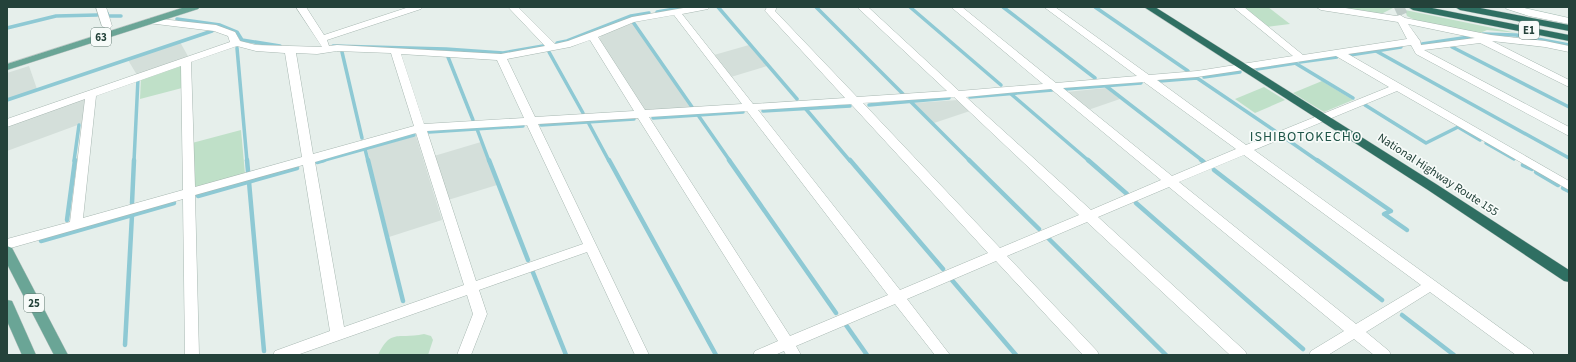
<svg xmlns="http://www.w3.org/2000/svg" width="1576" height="362" font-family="'Source Sans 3',sans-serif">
<rect width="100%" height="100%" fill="#e6efeb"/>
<!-- built -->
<g fill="#d4dfda">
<polygon points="633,23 691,108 646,111 643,108 599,40 602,34"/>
<polygon points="180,42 189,58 137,75 128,60"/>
<polygon points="749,45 767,66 731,77 714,55"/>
<polygon points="29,66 37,89 7,99 7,73"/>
<polygon points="1106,88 1120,99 1088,110 1066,92"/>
<polygon points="81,99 86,100 83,123 7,151 7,125"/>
<polygon points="958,100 970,111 934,123 914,103"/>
<polygon points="416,136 442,220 389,237 367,149"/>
<polygon points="481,142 497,185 448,200 434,156"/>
</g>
<!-- green -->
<g fill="#bfe0c8">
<polygon points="1241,7 1268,7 1290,24 1267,27"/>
<polygon points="1337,7 1388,7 1393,8 1381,14"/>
<polygon points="1405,10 1517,33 1487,30 1480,33 1417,21 1407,16"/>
<polygon points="177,66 182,66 182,88 140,99 141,78"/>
<polygon points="1322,81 1353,100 1324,112 1293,93"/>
<polygon points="1264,87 1285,100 1255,113 1235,99"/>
<polygon points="241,130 245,174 199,187 193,185 192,143"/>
<path d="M424 334 431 336 433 340 428 355H378C391 327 400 340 424 334Z"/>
</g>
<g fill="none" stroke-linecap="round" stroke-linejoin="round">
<!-- stream-far1 -->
<g stroke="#8ec9d4" stroke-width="3.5">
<polyline points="718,7 797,99"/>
<polyline points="816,7 903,94"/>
<polyline points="910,7 1001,85"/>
<polyline points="1003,7 1095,78"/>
<polyline points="1095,7 1188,71"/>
<polyline points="657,12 686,7"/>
<polyline points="107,13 108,16 121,16"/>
<polyline points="177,19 220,25 237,32 242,40 280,46"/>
<polyline points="633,22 692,107"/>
<polyline points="7,28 56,16 97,15"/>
<polyline points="1483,34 1516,35 1569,45"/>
<polyline points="557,43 567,41 631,16 649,13"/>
<polyline points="1422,44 1469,37"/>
<polyline points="333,46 446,49 503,53 543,46"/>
<polyline points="1452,47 1569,107"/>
<polyline points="237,48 247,161"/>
<polyline points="1376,51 1569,158"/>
<polyline points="342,52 362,138"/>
<polyline points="549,52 583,113"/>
<polyline points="1350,55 1401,47"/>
<polyline points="448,57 473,120"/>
<polyline points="1300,62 1337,57"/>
<polyline points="1295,63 1353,98"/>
<polyline points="1257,69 1296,63"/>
<polyline points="1204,77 1240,72"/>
<polyline points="1160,81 1197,78 1275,131"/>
<polyline points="1106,86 1203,161"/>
<polyline points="1065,89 1141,83"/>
<polyline points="1011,94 1089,161"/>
<polyline points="970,97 1052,90"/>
<polyline points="7,100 212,31"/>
<polyline points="910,101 970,161"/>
<polyline points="869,105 949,98"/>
<polyline points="1365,105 1426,143 1458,127 1480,140"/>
<polyline points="805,108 850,161"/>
<polyline points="763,111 850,106"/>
<polyline points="698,115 730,161"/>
<polyline points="653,118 743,112"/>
<polyline points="588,122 609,161"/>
<polyline points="541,125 634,119"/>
<polyline points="477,129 489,161"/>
<polyline points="429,132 523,126"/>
<polyline points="1285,138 1318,161"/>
<polyline points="1486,143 1514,159"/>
<polyline points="365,149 368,161"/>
<polyline points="74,161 79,125"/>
<polyline points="134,161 138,79"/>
<polyline points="321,161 414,135"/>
</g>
<!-- stream -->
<g stroke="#8ec9d4" stroke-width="4.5">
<polyline points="247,160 248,171"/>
<polyline points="368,160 403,301"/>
<polyline points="489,160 528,260"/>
<polyline points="609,160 716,355"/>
<polyline points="729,160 836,313"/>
<polyline points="850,160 943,269"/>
<polyline points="969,160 1039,229"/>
<polyline points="1088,160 1127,194"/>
<polyline points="1201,160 1204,162"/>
<polyline points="1317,160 1391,211 1384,214 1407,230"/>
<polyline points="317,162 324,160"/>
<polyline points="1523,165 1532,169"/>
<polyline points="1214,170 1382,300"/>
<polyline points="1536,172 1558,185"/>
<polyline points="249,182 264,351"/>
<polyline points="1563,188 1569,191"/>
<polyline points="198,196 297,168"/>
<polyline points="132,203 134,160"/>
<polyline points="1136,203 1303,349"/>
<polyline points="67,220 75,160"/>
<polyline points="1049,239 1166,355"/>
<polyline points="41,241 174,203"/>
<polyline points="532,270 566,355"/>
<polyline points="951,279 1016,355"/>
<polyline points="1402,315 1454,355"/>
<polyline points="846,325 867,355"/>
<polyline points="125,345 132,215"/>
</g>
<!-- street-tunnel -->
<polyline stroke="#bfccc8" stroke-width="10" stroke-dasharray="10 5" stroke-linecap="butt" points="1396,12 1407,7"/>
<!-- street casing -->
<g stroke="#a8b8b2" stroke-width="1">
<g id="street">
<polygon points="96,7 106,7 112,26 110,28 107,29 102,26"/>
<path d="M296 7H306L324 35 409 7H423L421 9 327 40 329 46 337 45 501 54 545 46 508 7H518L555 44 568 41 632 17 689 7H710L708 9 682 14 753 104 845 98 767 13 765 11 767 7H777L775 11 857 97 947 91 857 7H868L959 91 1043 84 951 7H962L1056 83 1137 76 1044 7H1055L1149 75 1197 71 1293 56 1233 7H1244L1303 55 1407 39 1398 22 1321 10 1316 7H1339L1396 16 1400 15 1405 18 1491 35 1545 41 1569 46V52L1545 47 1492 41 1569 80V87L1480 43 1424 50 1569 127V136L1416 54 1411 45 1348 54 1569 181V190L1397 91 1254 150 1532 351 1534 355H1516L1430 292 1366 332 1389 351 1391 355H1374L1354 339 1328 355H1309L1311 351 1344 331 1169 187 1098 217 1245 351 1247 355H1230L1087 222 1007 256 1097 351 1099 355H1083L996 261 907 299 950 355H935L895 304 796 346 801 355H786L784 351 775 355H753L755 351 778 341 638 118 538 124 649 355H635L587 252 479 290 487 314 471 355H457L473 314 467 295 297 355H273L275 351 330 331 303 165 195 195 199 355H185L183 199 7 249V239L70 222 85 99 7 127V119L230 42 228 36 214 31 148 23 146 21 148 19 151 18 216 25 235 32 240 41 256 45 322 47ZM674 15 742 104 645 110 598 37 634 22ZM1408 24 1475 38 1421 45 1420 41ZM590 40 634 111 535 117 507 59 570 47ZM237 46 256 51 285 53 302 157 195 187 191 62ZM337 51 391 53 414 126 313 154 296 53 317 54ZM401 54 497 60 524 118 424 124ZM1336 56 1389 87 1246 145 1157 80 1197 77ZM181 66 183 190 83 218 96 96ZM1144 82 1236 149 1172 176 1063 88ZM1051 89 1161 180 1091 210 966 97ZM954 97 1079 215 1000 248 863 103ZM851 104 988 253 900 290 758 110ZM747 111 888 295 790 336 649 117ZM527 125 583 244 476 281 427 131ZM416 133 464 285 344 327 315 162ZM1244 155 1421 285 1356 324 1179 182Z"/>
</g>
</g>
<!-- secondary casing -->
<g stroke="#a4bbb3" stroke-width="1">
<polygon id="secondary" points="1505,7 1520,7 1569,18 1569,24 1529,16 1507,9"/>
</g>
<!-- primary casing -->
<g stroke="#c2cac8" stroke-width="1">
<g id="primary">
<polygon points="185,7 200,7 198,9 7,70 7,64"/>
<polygon points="7,246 12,248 68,355 54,355 7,264"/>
<polygon points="7,300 12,301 36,355 22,355 7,321"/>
</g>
</g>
<!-- highway casing -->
<g stroke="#c2cac8" stroke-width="1">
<g id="highway">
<polygon points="1144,7 1155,7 1436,184 1569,270 1569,282 1564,281 1428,190"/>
<polygon points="1408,7 1427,7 1569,35 1569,41 1413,10"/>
<polygon points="1455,7 1475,7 1569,25 1569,31 1460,10"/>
</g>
</g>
<!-- street -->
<use href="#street" fill="#fff" fill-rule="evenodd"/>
<!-- secondary -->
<use href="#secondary" fill="#fff" fill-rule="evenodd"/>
<!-- primary -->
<use href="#primary" fill="#6aa596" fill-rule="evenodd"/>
<!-- highway -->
<use href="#highway" fill="#2f6f62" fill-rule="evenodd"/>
</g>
<g text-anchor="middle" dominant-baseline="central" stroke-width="3.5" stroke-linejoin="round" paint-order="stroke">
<!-- shield labels -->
<g fill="#f7fbf9" stroke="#637a73" stroke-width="1">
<rect x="1519" y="21" width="20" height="18" rx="3"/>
<rect x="91" y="28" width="20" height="18" rx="3"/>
<rect x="24" y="294" width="20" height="18" rx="3"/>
</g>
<g font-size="11" font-weight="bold" fill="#24423a">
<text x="1529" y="30">E1</text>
<text x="101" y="37">63</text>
<text x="34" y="303">25</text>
</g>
<!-- street labels -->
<g font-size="12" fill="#24423a" stroke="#f7fbf9">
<text transform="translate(1438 175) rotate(33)">National Highway Route 155</text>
</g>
<!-- quarter labels -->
<g font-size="14" letter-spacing="1" fill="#1f5548" stroke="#f7fbf9">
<text x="1306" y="137">ISHIBOTOKECHO</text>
</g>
</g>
<!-- border -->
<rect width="1576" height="362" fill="none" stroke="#24423a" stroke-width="16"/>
</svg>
